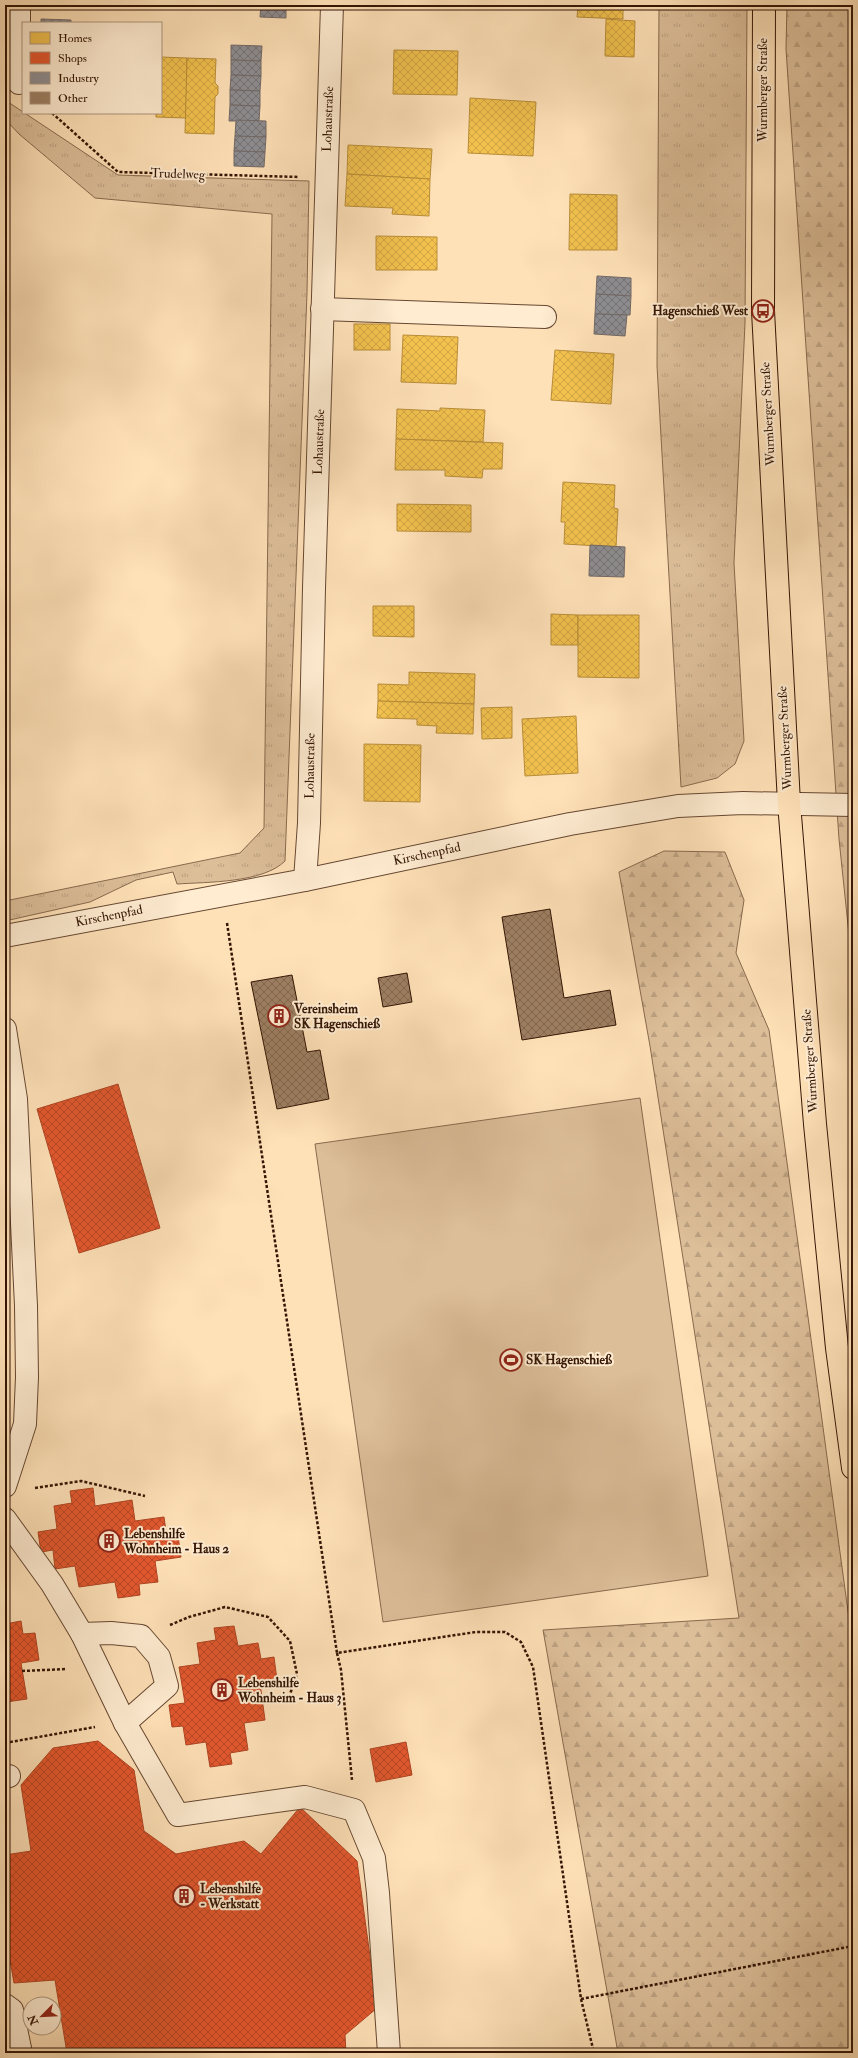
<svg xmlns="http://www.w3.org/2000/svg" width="858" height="2058" font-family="'IM FELL Double Pica',serif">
<defs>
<pattern id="grass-tufts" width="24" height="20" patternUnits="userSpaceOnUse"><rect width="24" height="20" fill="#dcbe99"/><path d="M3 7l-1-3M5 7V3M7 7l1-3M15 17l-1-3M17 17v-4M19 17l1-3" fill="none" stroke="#bda282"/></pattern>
<pattern id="forest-firs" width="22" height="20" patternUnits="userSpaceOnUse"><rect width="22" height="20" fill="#dcbe99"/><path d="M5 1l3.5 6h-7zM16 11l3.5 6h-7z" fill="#bda282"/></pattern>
<pattern id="homes-cross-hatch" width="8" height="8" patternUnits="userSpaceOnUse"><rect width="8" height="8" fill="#f2c14e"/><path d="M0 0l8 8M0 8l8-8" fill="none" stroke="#d0a542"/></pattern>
<pattern id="shops-cross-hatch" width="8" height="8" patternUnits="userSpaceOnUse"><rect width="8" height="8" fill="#e4572e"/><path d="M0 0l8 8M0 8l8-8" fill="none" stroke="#b94725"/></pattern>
<pattern id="industry-cross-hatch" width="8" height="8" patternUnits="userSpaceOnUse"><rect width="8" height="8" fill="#8d8d92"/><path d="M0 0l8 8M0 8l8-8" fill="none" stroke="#747275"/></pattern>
<pattern id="building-cross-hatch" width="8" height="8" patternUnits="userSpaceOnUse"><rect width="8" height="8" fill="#9d7f62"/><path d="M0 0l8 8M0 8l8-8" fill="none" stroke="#81674f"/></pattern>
</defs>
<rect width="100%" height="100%" fill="#ffe1b8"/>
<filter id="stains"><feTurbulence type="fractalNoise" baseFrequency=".005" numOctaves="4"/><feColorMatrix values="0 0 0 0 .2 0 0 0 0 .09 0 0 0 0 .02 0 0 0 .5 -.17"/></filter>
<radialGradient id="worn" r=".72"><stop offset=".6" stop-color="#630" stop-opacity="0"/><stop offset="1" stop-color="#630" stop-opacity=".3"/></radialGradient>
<!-- grass -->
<g fill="url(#grass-tufts)" stroke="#886a4e">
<polygon points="659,5 747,5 745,323 734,563 744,741 735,764 717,778 681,787 657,366"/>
<path d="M5 100 118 175 309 181 307 293 285 861C263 883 207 882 177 884L173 872 136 880 90 902 5 921V901L240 853 264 828 272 214 95 198 19 134 5 119Z"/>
</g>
<!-- forest -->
<g fill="url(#forest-firs)" stroke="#886a4e">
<polygon points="787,5 853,5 853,973 839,839 786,49"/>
<polygon points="664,851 725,852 744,900 736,953 769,1030 853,1648 853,2053 618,2053 543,1630 739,1618 650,1046 619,872"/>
</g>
<!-- pitch -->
<polygon fill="#dcbe99" stroke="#886a4e" points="640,1098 708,1576 383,1622 315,1144"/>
<!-- homes -->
<g fill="url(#homes-cross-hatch)" stroke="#b98d38">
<polygon points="578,5 623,5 623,19 577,17"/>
<polygon points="606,19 635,21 634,57 605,56"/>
<polygon points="394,50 458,51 457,95 393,94"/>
<polygon points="161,57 187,58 186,118 156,117 156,113 161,113"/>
<polygon points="187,58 216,59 215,83 218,86 218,94 215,97 214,134 185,133"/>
<polygon points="470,98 536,102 533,156 468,153"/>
<polygon points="348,145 432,149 430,179 347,174"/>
<polygon points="347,174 430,179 429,216 392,214 393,208 345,206"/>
<polygon points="570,194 617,195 617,250 569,250"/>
<polygon points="376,236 437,237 437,270 376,270"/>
<rect x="354" y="324" width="36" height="26"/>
<polygon points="403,335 458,337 456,384 401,382"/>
<polygon points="555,350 614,354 611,404 551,400"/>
<polygon points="440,408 485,410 483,442 396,439 397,409 440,411"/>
<polygon points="396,439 503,443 502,469 483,469 482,478 445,476 445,470 395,470"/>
<polygon points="563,482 615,485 614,508 618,509 616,547 564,544 565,522 561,522"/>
<polygon points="397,504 471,505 471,532 397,531"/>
<polygon points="373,606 414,606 414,637 373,636"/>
<polygon points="551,614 578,615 578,645 551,645"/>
<polygon points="578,615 639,615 639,678 578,677"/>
<polygon points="409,672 475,674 474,704 378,701 378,684 409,685"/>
<polygon points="378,701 474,704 473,734 436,733 437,726 417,725 417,719 377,718"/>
<polygon points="512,707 512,738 482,739 481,708"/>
<polygon points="576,716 578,773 525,776 522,719"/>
<polygon points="364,744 421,745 420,802 364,801"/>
</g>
<!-- shops -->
<g fill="url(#shops-cross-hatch)" stroke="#af4321">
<polygon points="118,1084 160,1228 79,1253 37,1109"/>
<polygon points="93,1488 95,1506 132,1500 135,1521 164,1517 166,1531 177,1529 181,1557 155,1561 158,1582 139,1584 140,1595 118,1598 115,1582 79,1587 75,1566 55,1569 53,1550 41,1552 38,1532 57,1529 54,1506 72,1503 70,1491"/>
<polygon points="21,1621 23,1634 35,1633 39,1660 21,1663 27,1699 6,1702 9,1722 5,1722 5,1624"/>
<polygon points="234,1626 238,1646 258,1643 261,1659 274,1657 277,1680 260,1683 265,1720 244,1723 248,1750 230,1753 232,1764 210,1767 206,1742 186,1745 183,1726 172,1727 169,1705 185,1703 179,1667 200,1664 197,1643 216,1640 214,1628"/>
<polygon points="98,1741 134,1770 144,1831 176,1854 244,1841 261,1854 300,1807 357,1861 377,2008 345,2035 346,2053 67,2053 55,1980 14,1983 5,1932 5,1855 31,1851 21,1785 53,1748"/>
<polygon points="406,1742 412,1775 376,1782 370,1749"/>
</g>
<!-- industry -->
<g fill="url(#industry-cross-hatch)" stroke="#726967">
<polygon points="261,5 286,5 286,18 260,17"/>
<polygon points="41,19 71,20 71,23 41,23"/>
<polygon points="231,45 262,46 261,61 231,60"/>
<polygon points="231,60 261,61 261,76 231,75"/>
<polygon points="231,75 261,76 260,91 230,90"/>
<polygon points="230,90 260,91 260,106 230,105"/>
<polygon points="230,105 260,106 259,121 229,121"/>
<polygon points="236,120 266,121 266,137 235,136"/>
<polygon points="235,136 266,137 265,152 234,151"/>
<polygon points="234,151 265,152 264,167 234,166"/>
<polygon points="597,276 631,278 631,296 596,294"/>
<polygon points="596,294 631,296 630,315 595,314"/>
<polygon points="595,314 627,315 625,336 594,334"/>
<polygon points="590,545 625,547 624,577 589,576"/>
</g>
<!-- building -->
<g fill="url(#building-cross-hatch)" stroke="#331504">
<polygon points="550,909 564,998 610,990 616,1025 522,1040 502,917"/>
<polygon points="407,973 412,1002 383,1007 378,978"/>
<polygon points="292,975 307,1052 320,1050 329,1099 277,1109 251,982"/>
</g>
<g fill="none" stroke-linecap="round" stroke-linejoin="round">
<!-- minor casing -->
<g stroke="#664831" stroke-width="24">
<g id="minor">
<polyline points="19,83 19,5"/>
<polyline points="322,309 545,317"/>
<polyline points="305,880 309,823 314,588 332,5"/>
<polyline points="5,936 305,880 570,824 678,806 743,803 853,805"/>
<polyline points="5,1029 16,1099 26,1306 27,1377 25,1424 5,1486"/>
<polyline points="5,1519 52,1584 82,1634 125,1723 178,1815 305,1797 354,1810 374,1858 378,1893 389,2053"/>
<polyline points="82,1634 111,1633 141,1636 159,1657 167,1686 125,1723"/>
<polyline points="5,1777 9,1776"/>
<polyline points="5,2005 12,2010 21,2053"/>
</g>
</g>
<!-- major casing -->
<g stroke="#331504" stroke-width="24">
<polyline id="major" points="764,5 763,311 789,803 815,1124 837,1348 853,1468"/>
</g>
<!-- path -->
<g stroke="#331504" stroke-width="2.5" stroke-dasharray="3 2" stroke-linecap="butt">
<polyline points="52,113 118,172 299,177"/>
<polyline points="227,923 337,1653 476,1632 505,1632 521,1642 533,1667 581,1999 594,2053"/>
<polyline points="35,1488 81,1481 145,1496"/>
<polyline points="170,1625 189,1617 225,1607 268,1617 290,1641 297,1674 289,1697 266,1700"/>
<polyline points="337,1653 341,1670 352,1780"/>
<polyline points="22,1671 67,1669"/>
<polyline points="5,1743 95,1727"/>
<polyline points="581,1999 853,1946"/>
</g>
<!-- minor -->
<use href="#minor" stroke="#ffecd1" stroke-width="22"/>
<!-- major -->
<use href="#major" stroke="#ffe1b8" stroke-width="22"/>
</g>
<!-- icons -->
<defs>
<g id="bus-ring" transform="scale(1.15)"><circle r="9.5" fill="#ffecd1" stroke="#8f2418" stroke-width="1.5"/><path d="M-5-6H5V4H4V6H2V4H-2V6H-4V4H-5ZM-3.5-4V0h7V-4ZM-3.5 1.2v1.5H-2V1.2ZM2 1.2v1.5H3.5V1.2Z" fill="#8f2418"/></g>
<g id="building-ring" transform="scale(1.15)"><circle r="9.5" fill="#ffecd1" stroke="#8f2418" stroke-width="1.5"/><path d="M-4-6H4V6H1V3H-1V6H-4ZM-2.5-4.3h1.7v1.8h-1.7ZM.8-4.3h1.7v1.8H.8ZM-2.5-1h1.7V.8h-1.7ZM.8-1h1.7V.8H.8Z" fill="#8f2418"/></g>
<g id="stadium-ring" transform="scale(1.15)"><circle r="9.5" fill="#ffecd1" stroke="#8f2418" stroke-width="1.5"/><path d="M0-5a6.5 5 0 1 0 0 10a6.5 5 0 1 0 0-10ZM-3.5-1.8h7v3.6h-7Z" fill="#8f2418"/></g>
</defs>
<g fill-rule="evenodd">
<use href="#bus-ring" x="763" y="311"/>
<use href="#building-ring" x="279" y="1016"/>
<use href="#stadium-ring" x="511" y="1360"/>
<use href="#building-ring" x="109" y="1541"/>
<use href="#building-ring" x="222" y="1690"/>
<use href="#building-ring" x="184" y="1896"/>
</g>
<g text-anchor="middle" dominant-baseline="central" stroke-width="4" stroke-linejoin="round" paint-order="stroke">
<!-- street labels -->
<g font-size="13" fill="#331504" stroke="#ffecd1">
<text transform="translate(763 90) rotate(-90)">Wurmberger Straße</text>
<text transform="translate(328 119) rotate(-88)">Lohaustraße</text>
<text transform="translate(178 174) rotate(2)">Trudelweg</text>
<text transform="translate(768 414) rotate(-93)">Wurmberger Straße</text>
<text transform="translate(319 442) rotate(-88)">Lohaustraße</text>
<text transform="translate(785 738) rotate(-93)">Wurmberger Straße</text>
<text transform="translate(310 766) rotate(-89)">Lohaustraße</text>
<text transform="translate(427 854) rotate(-12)">Kirschenpfad</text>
<text transform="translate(109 916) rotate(-11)">Kirschenpfad</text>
<text transform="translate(810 1061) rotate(-94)">Wurmberger Straße</text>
</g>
<!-- poi labels -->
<g font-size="13" font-weight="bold" fill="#331504" stroke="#ffecd1" text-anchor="start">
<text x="748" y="311" text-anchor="end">Hagenschieß West</text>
<text x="294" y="1009">Vereinsheim<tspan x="294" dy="15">SK Hagenschieß</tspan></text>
<text x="526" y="1360">SK Hagenschieß</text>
<text x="124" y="1534">Lebenshilfe<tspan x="124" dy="15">Wohnheim - Haus 2</tspan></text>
<text x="238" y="1683">Lebenshilfe<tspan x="238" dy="15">Wohnheim - Haus 3</tspan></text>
<text x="200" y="1889">Lebenshilfe<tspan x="200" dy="15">- Werkstatt</tspan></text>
</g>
</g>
<!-- margin -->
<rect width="858" height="2058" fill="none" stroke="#ffe1b8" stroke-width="20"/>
<rect x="6" y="6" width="846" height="2046" fill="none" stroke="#331504" stroke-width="2"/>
<rect x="10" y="10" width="838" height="2038" fill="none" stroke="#331504"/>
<!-- legend -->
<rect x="22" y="22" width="140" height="92" fill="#ffecd1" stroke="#ad967f"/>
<rect x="30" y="32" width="20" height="12" fill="#f2c14e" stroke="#ad967f"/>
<text x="58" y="42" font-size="12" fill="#331504">Homes</text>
<rect x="30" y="52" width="20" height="12" fill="#e4572e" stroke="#ad967f"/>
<text x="58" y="62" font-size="12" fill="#331504">Shops</text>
<rect x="30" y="72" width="20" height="12" fill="#8d8d92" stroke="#ad967f"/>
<text x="58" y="82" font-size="12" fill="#331504">Industry</text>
<rect x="30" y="92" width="20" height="12" fill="#9d7f62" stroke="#ad967f"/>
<text x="58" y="102" font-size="12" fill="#331504">Other</text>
<!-- north arrow -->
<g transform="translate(42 2016) rotate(246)"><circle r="19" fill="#ffecd1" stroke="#ad967f"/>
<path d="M0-3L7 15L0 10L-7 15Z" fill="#8f2418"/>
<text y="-6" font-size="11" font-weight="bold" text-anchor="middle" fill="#331504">N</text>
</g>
<rect width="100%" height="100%" filter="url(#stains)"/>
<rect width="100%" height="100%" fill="url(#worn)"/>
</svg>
